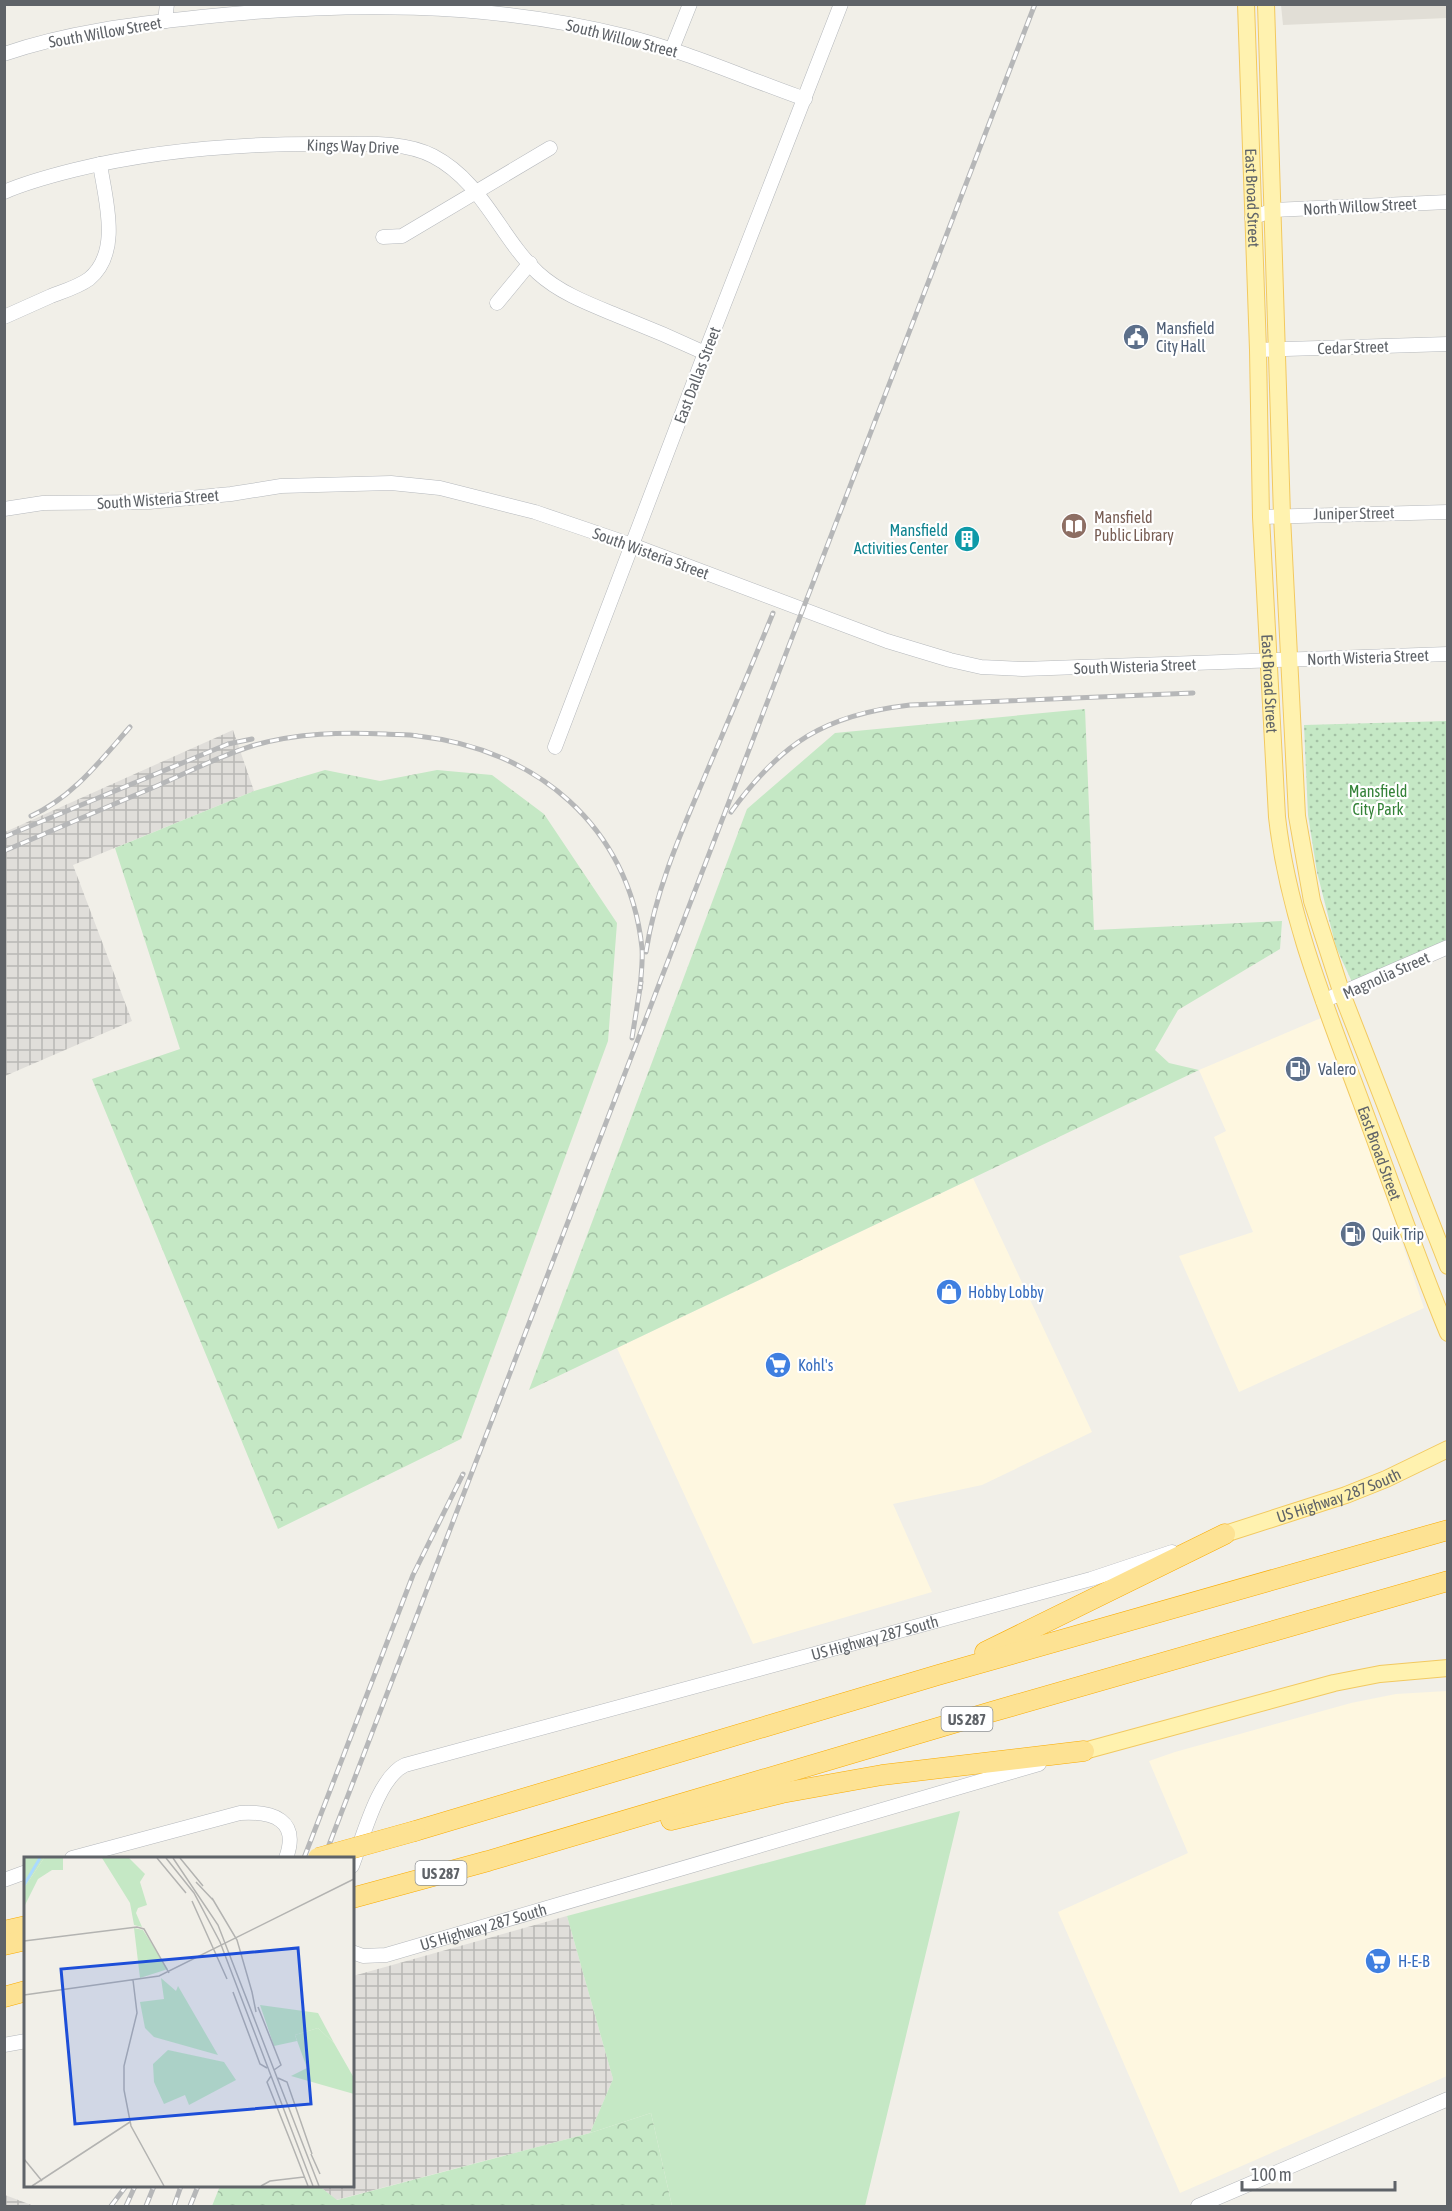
<svg xmlns="http://www.w3.org/2000/svg" width="1452" height="2211" font-family="'Asap Condensed',sans-serif">
<defs>
<pattern id="industrial-grid" width="8" height="8" patternUnits="userSpaceOnUse" patternTransform="scale(1.5)"><rect width="8" height="8" fill="#e0deda"/><path d="M0 4h8M4 0v8" fill="none" stroke="#b9b8b5"/></pattern>
<pattern id="forest-crowns" width="20" height="18" patternUnits="userSpaceOnUse" patternTransform="scale(1.5)"><rect width="20" height="18" fill="#c5e8c5"/><path d="M2 6a3 3 0 1 1 6 0M12 15a3 3 0 1 1 6 0" fill="none" stroke="#a3c0a4"/></pattern>
<pattern id="park-dots" width="8" height="8" patternUnits="userSpaceOnUse" patternTransform="scale(1.5)"><rect width="8" height="8" fill="#c5e8c5"/><path d="M2 2h.1M6 6h.1" fill="none" stroke="#a3c0a4" stroke-width="1.8" stroke-linecap="round"/></pattern>
</defs>
<rect width="100%" height="100%" fill="#f1efe8"/>
<!-- commercial -->
<g fill="#fef7e0">
<polygon points="1321,1018 1365,1132 1424,1308 1239,1392 1179,1256 1253,1232 1214,1137 1226,1131 1199,1070"/>
<polygon points="973,1178 1092,1432 982,1485 893,1504 932,1592 753,1644 617,1348"/>
<polygon points="1447,1691 1447,2076 1180,2193 1058,1912 1188,1853 1149,1761 1175,1752 1351,1703 1396,1694"/>
</g>
<!-- industrial -->
<g fill="url(#industrial-grid)">
<polygon points="233,730 254,791 73,865 132,1021 5,1076 5,832"/>
<polygon points="567,1916 613,2079 590,2133 336,2200 319,2186 352,2186 353,1976"/>
<polygon points="4,2195 5,2195 34,2206 5,2206"/>
</g>
<!-- education -->
<polygon fill="#e1ded6" points="1281,5 1447,5 1447,18 1283,25"/>
<!-- grass -->
<polygon fill="#c5e8c5" points="960,1811 865,2206 672,2206 651,2113 590,2133 613,2079 567,1916"/>
<!-- forest -->
<g fill="url(#forest-crowns)">
<polygon points="1085,709 1094,930 1282,921 1280,949 1178,1010 1155,1050 1169,1063 1199,1070 529,1390 747,809 835,733"/>
<polygon points="325,770 380,781 437,770 492,775 544,814 617,923 608,1041 461,1439 278,1529 92,1079 180,1049 115,848 254,791"/>
<polygon points="651,2113 672,2206 212,2206 220,2186 319,2186 337,2200 590,2133"/>
</g>
<!-- park -->
<polygon fill="url(#park-dots)" points="1447,721 1447,954 1360,993 1352,982 1336,947 1317,872 1308,815 1304,725"/>
<g fill="none" stroke-linecap="round" stroke-linejoin="round">
<!-- minor casing -->
<g stroke="#b5b8bc" stroke-width="15">
<g id="minor">
<polyline points="165,21 167,4"/>
<polyline points="672,49 690,4"/>
<path d="M4 54C68 32 135 24 201 17 342 2 486 1 625 36 686 51 745 78 805 99"/>
<path d="M4 192C27 182 50 176 74 170 159 149 247 143 334 144 366 144 404 141 433 156 483 182 499 236 538 273 561 294 592 305 621 317 649 328 677 340 705 353"/>
<polyline points="1252,218 1273,210 1448,202"/>
<polyline points="383,237 402,236 550,148"/>
<polyline points="497,303 530,263"/>
<path d="M4 317C20 310 35 303 51 296 64 291 78 287 89 279 122 252 105 199 100 164"/>
<polyline points="1258,350 1448,344"/>
<polyline points="4,509 43,503 149,502 231,494 281,486 391,483 440,488 535,512 632,545 887,641 950,660 981,667 1023,669 1448,654"/>
<polyline points="1261,517 1448,512"/>
<polyline points="555,747 705,353 841,4"/>
<polyline points="1323,1001 1448,947"/>
<path d="M72 1858 240 1813C273 1811 300 1820 286 1858"/>
<path id="s1" d="M352 1866C363 1838 378 1777 405 1765L1091 1579 1172 1552"/>
<polyline points="4,1880 26,1872"/>
<path id="s2" d="M352 1952 363 1956 386 1955 1039 1764"/>
<polyline points="4,2045 26,2041"/>
<polyline points="1198,2206 1448,2099"/>
</g>
</g>
<!-- major casing -->
<g stroke="#f2c960" stroke-width="18">
<g id="major">
<path id="s3" d="M1246 4 1258 350 1261 517 1277 817C1288 915 1326 1007 1360 1099 1389 1177 1416 1256 1448 1333"/>
<polyline points="1266,4 1282,516 1297,816 1312,901 1342,994 1448,1266"/>
<path id="s4" d="M1225 1534 1346 1495 1386 1479 1448 1449"/>
<polyline points="1084,1751 1334,1683 1380,1674 1448,1668"/>
</g>
</g>
<!-- highway casing -->
<g stroke="#f9ab00" stroke-width="21">
<g id="highway">
<polyline points="985,1652 1225,1534"/>
<polyline points="671,1820 782,1793 882,1775 1084,1751"/>
<polyline points="415,1831 938,1675 1448,1530"/>
<polyline points="352,1898 488,1861 991,1712 1448,1581"/>
<polyline points="4,1931 26,1926"/>
<polyline points="4,1945 26,1940"/>
<polyline points="4,1997 26,1991"/>
</g>
</g>
<!-- minor -->
<use href="#minor" stroke="#fff" stroke-width="14"/>
<!-- major -->
<use href="#major" stroke="#fff2af" stroke-width="16"/>
<!-- highway -->
<use href="#highway" stroke="#fde293" stroke-width="20"/>
<!-- rail casing -->
<g stroke="#b6b7b8" stroke-width="5">
<g id="rail">
<path d="M731 812C781 743 824 715 910 705L1193 693"/>
<path d="M31 816C73 797 100 761 130 727"/>
<polyline points="4,837 204,754 228,744 252,739"/>
<path d="M4 851C56 829 107 807 159 785 190 771 222 755 255 745 298 733 342 732 386 734 396 735 407 734 418 736 536 749 629 826 642 948 643 961 641 975 640 989"/>
<path d="M646 952C655 893 679 837 702 783 726 726 750 670 773 613"/>
<polyline points="632,1038 641,982"/>
<polyline points="304,1858 413,1575 463,1474"/>
<polyline points="324,1858 1035,4"/>
<polyline points="111,2206 126,2186"/>
<polyline points="126,2206 135,2186"/>
<polyline points="146,2206 154,2186"/>
<polyline points="174,2206 181,2186"/>
<polyline points="190,2206 198,2186"/>
</g>
</g>
<!-- rail -->
<use href="#rail" stroke="#fff" stroke-width="3" stroke-dasharray="9" stroke-linecap="butt"/>
<!-- highway-bridge casing -->
<g stroke="#f9ab00" stroke-width="21" stroke-linecap="butt">
<polyline id="highway-bridge" points="318,1858 415,1831"/>
</g>
<!-- highway-bridge -->
<use href="#highway-bridge" stroke="#fde293" stroke-width="20"/>
</g>
<!-- icons -->
<defs>
<g id="civic-disc" transform="scale(1.35)"><circle r="9.5" fill="#5c6f8a" stroke="#fff"/><path d="M-.6-6.5H3V-4.5H.6V-3L4-1V1h2V6H-6V1h2V-1L-.6-3ZM-1.2 2.5V6h2.4V2.5Z" fill="#fff"/></g>
<g id="library-disc" transform="scale(1.35)"><circle r="9.5" fill="#8d6e63" stroke="#fff"/><path d="M-6-4Q-3-5.5-.7-3.5V5Q-3 3-6 4ZM6-4Q3-5.5 .7-3.5V5Q3 3 6 4Z" fill="#fff"/></g>
<g id="building-disc" transform="scale(1.35)"><circle r="9.5" fill="#0f9aa8" stroke="#fff"/><path d="M-4-6H4V6H1V3H-1V6H-4ZM-2.5-4.3h1.7v1.8h-1.7ZM.8-4.3h1.7v1.8H.8ZM-2.5-1h1.7V.8h-1.7ZM.8-1h1.7V.8H.8Z" fill="#fff"/></g>
<g id="fuel-disc" transform="scale(1.35)"><circle r="9.5" fill="#5c6f8a" stroke="#fff"/><path d="M-5.5-6h7V0h2V4h1.3V-2.5L3-4.5l.8-.8L6-3V5H2.5V1h-1V6h-7ZM-4.2-4.7v3.2H.2V-4.7Z" fill="#fff"/></g>
<g id="shop-disc" transform="scale(1.35)"><circle r="9.5" fill="#3f7fe0" stroke="#fff"/><path d="M-5-2.5h2.3a2.7 3.5 0 0 1 5.4 0H5L5.5 6h-11ZM-1.5-2.5h3a1.5 2.3 0 0 0-3 0Z" fill="#fff"/></g>
<g id="supermarket-disc" transform="scale(1.35)"><circle r="9.5" fill="#3f7fe0" stroke="#fff"/><path d="M-6-5.5h2.5l.6 2H6L4.5 2H-2.5L-4.4-4H-6ZM-1.5 3.2a1.3 1.3 0 1 0 .1 0ZM3 3.2a1.3 1.3 0 1 0 .1 0Z" fill="#fff"/></g>
</defs>
<g fill-rule="evenodd">
<use href="#civic-disc" x="1136" y="337"/>
<use href="#library-disc" x="1074" y="526"/>
<use href="#building-disc" x="967" y="539"/>
<use href="#fuel-disc" x="1298" y="1069"/>
<use href="#fuel-disc" x="1353" y="1234"/>
<use href="#shop-disc" x="949" y="1292"/>
<use href="#supermarket-disc" x="778" y="1365"/>
<use href="#supermarket-disc" x="1378" y="1961"/>
</g>
<g text-anchor="middle" dominant-baseline="central" stroke-width="4.5" stroke-linejoin="round" paint-order="stroke">
<!-- shield labels -->
<g fill="#fff" stroke="#8f9295" stroke-width="1.5">
<rect x="941.5" y="1707" width="51" height="24" rx="4.5"/>
<rect x="415.5" y="1861" width="51" height="24" rx="4.5"/>
</g>
<g font-size="15" font-weight="bold" fill="#5f6368">
<text x="967" y="1719">US 287</text>
<text x="441" y="1873">US 287</text>
</g>
<!-- street labels -->
<g font-size="16" fill="#5f6368" stroke="#fff">
<text transform="translate(105 32) rotate(-10)">South Willow Street</text>
<text transform="translate(622 38) rotate(14)">South Willow Street</text>
<text transform="translate(353 146) rotate(2)">Kings Way Drive</text>
<text stroke="none"><textPath href="#s3" startOffset="194">East Broad Street</textPath></text>
<text transform="translate(1360 206) rotate(-3)">North Willow Street</text>
<text transform="translate(1353 347) rotate(-2)">Cedar Street</text>
<text transform="translate(697 375) rotate(-69)">East Dallas Street</text>
<text transform="translate(158 499) rotate(-4)">South Wisteria Street</text>
<text transform="translate(1354 513) rotate(-1)">Juniper Street</text>
<text transform="translate(651 553) rotate(20)">South Wisteria Street</text>
<text transform="translate(1368 657) rotate(-2)">North Wisteria Street</text>
<text transform="translate(1135 666) rotate(-2)">South Wisteria Street</text>
<text stroke="none"><textPath href="#s3" startOffset="680">East Broad Street</textPath></text>
<text transform="translate(1386 975) rotate(-24)">Magnolia Street</text>
<text stroke="none"><textPath href="#s3" startOffset="1166">East Broad Street</textPath></text>
<text stroke="none"><textPath href="#s4" startOffset="120">US Highway 287 South</textPath></text>
<text stroke="none"><textPath href="#s1" startOffset="603">US Highway 287 South</textPath></text>
<text stroke="none"><textPath href="#s2" startOffset="136">US Highway 287 South</textPath></text>
</g>
<!-- service labels -->
<g font-size="16" fill="#4e5e75" stroke="#fff" text-anchor="start">
<text x="1156" y="328">Mansfield<tspan x="1156" dy="18">City Hall</tspan></text>
<text x="1318" y="1069">Valero</text>
<text x="1372" y="1234">Quik Trip</text>
</g>
<!-- education labels -->
<g font-size="16" fill="#785e54" stroke="#fff" text-anchor="start">
<text x="1094" y="517">Mansfield<tspan x="1094" dy="18">Public Library</tspan></text>
</g>
<!-- culture labels -->
<g font-size="16" fill="#0d838f" stroke="#fff" text-anchor="end">
<text x="948" y="530">Mansfield<tspan x="948" dy="18">Activities Center</tspan></text>
</g>
<!-- park labels -->
<g font-size="16" fill="#348238" stroke="#fff">
<text x="1378" y="791">Mansfield<tspan x="1378" dy="18">City Park</tspan></text>
</g>
<!-- shop labels -->
<g font-size="16" fill="#366cbe" stroke="#fff" text-anchor="start">
<text x="968" y="1292">Hobby Lobby</text>
<text x="798" y="1365">Kohl's</text>
<text x="1398" y="1961">H-E-B</text>
</g>
</g>
<!-- overview -->
<g transform="translate(24 1857)">
<rect width="330" height="330" fill="#f1efe8"/>
<path d="M236 148 294 156 310 186 294 171 271 178 273 184 250 189Z" fill="#c5e8c5"/>
<path d="M0 1H20L0 31ZM78 1H105L121 17 116 25 123 48 114 51 112 56 118 70 110 68 106 46ZM137 121 152 134 154 129 194 198 130 180 121 171 116 145 140 142ZM294 171 310 186 330 221V237L267 219 283 211 271 178ZM144 193 200 205 212 223 165 248 161 238 140 247 130 225 129 207Z" fill="#c5e8c5"/>
<path d="M20 1H39V13H28L14 22 0 50V31ZM110 71 119 73 144 112 116 121Z" fill="#c5e8c5"/>
<path fill="none" stroke="#aadaff" stroke-width="3" d="M0 28 16 1"/>
<path fill="none" stroke="#b3b3b1" stroke-width="1.5" d="M133 1 162 36M142 1 170 36 196 85 289 329M149 1 194 68 295 329M156 1 179 29M172 25 189 43M188 41 213 83 228 135M168 44 203 122M0 84 113 70 120 72 145 116M109 123 113 156 100 209V233L107 269 140 329M209 135 236 207 243 211M228 135 232 155M0 138 135 119 330 22M234 150 257 208 250 213M247 219 243 225 270 293M254 221 263 225 288 297M270 293 284 329M287 297 296 317M0 302 18 324M8 329 106 265M237 329 246 324 280 320"/>
<path fill="#1d4ed8" fill-opacity="0.15" stroke="#1d4ed8" stroke-width="3" d="M274 91 287 247 51 267 37 112Z"/>
<rect width="330" height="330" fill="none" stroke="#5f6368" stroke-width="3"/>
</g>
<!-- border -->
<rect width="1452" height="2211" fill="none" stroke="#5f6368" stroke-width="12"/>
<!-- scale -->
<path d="M1242 2181v9h153v-9" fill="none" stroke="#5f6368" stroke-width="3"/>
<text x="1251" y="2181" font-size="18" fill="#5f6368" stroke="#ffffff" stroke-width="4.5" paint-order="stroke">100 m</text>
</svg>
